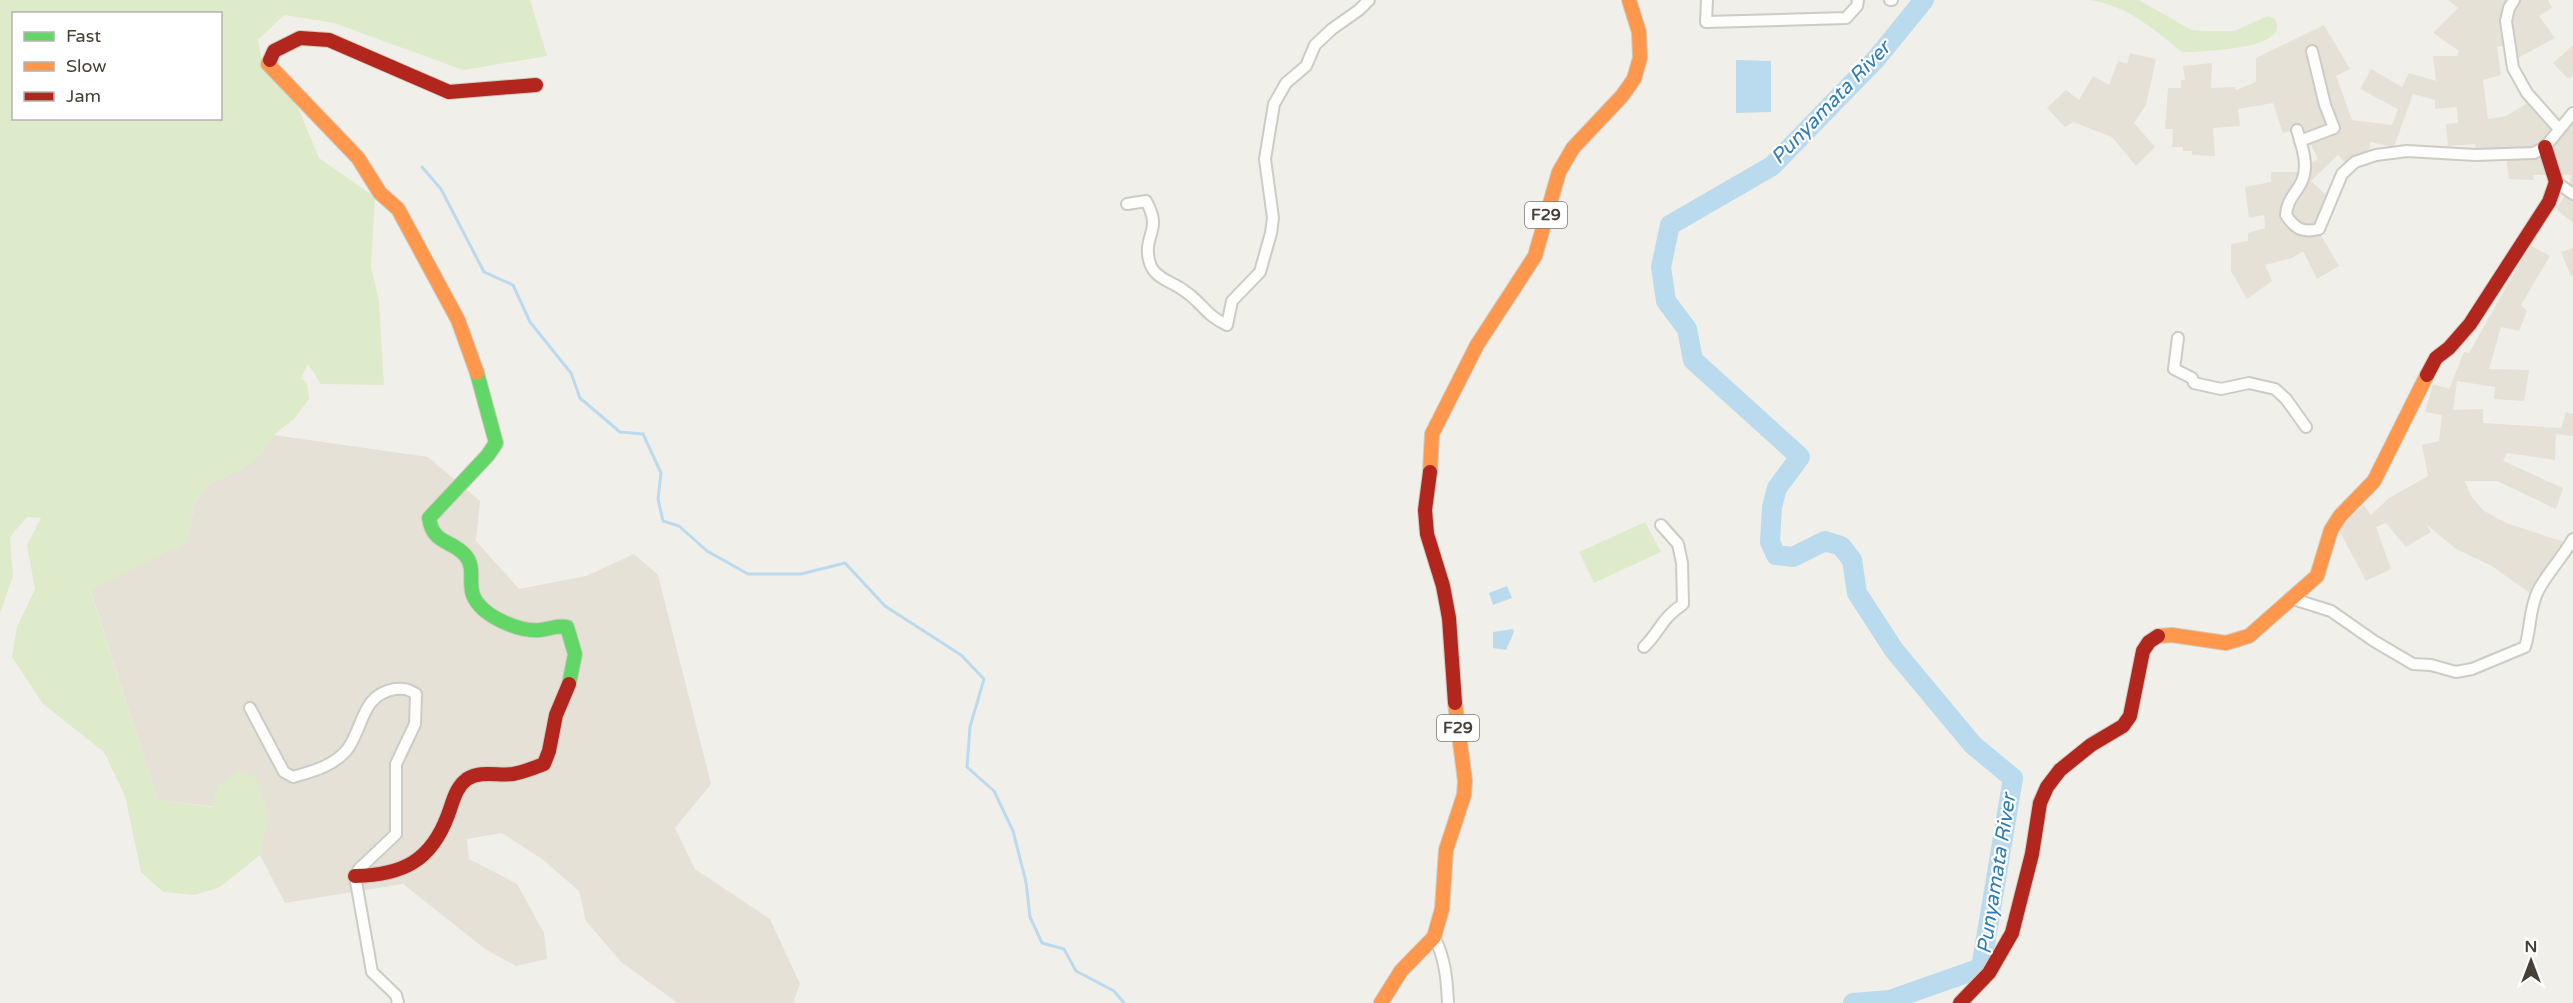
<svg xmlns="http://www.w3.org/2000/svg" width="2573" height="1003" font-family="'Varela Round',sans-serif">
<rect width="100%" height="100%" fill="#f1efea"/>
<!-- residential -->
<g fill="#e5e1d7">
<polygon points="2448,0 2548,0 2552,8 2539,16 2555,38 2518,58 2510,44 2497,47 2501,75 2483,80 2488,119 2506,116 2532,100 2561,134 2573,122 2573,223 2556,209 2569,189 2571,175 2533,175 2534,180 2509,179 2505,150 2476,150 2475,144 2448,146 2446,124 2458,123 2457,107 2435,109 2435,100 2413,94 2394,147 2370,142 2370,148 2348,166 2338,155 2311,181 2328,197 2314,224 2339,266 2317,279 2303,251 2292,258 2265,265 2272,281 2247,299 2231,271 2231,244 2248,241 2248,233 2265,228 2264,215 2249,218 2245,187 2271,182 2271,172 2297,172 2318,159 2310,143 2295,148 2291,131 2283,133 2273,103 2238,109 2240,126 2213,128 2215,156 2192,155 2192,151 2183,151 2183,147 2172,147 2173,129 2165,129 2168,88 2181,88 2181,80 2185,80 2183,66 2212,63 2211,88 2235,87 2236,90 2256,82 2256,58 2324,25 2350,69 2336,76 2352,120 2392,125 2398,109 2360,89 2371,69 2402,87 2409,73 2436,81 2433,56 2457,56 2459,51 2433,33 2458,8"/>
<polygon points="2573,45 2573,75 2568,79 2553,63"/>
<polygon points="2130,53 2156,59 2146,105 2134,123 2155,147 2136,166 2112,137 2073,122 2065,127 2047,108 2066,90 2079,100 2093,76 2109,85 2118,61 2127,64"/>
<polygon points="2530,245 2550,256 2521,305 2527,311 2519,331 2501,327 2489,369 2529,370 2524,401 2494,399 2495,387 2457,381 2453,410 2483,409 2483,423 2561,428 2566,412 2573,414 2573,436 2556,434 2555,460 2507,453 2503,461 2563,488 2556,509 2497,481 2465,481 2471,496 2484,511 2509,524 2564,542 2534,596 2492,566 2456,549 2426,524 2431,532 2406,547 2386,523 2376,527 2391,569 2366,581 2338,528 2364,505 2371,515 2389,498 2428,476 2422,445 2439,441 2442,415 2425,412 2433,384 2449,389 2464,352 2469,353"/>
<polygon points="2573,248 2573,275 2571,276 2561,252"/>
<polygon points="274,435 428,457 480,501 476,541 519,589 586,576 634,554 658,575 711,784 675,828 695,869 770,919 800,984 793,1003 678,1003 621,962 586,921 579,891 542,859 502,833 467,839 469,859 517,884 544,933 547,959 516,966 485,949 403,884 285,903 260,855 268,813 158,800 90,589 187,542 195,502 206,486 260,456"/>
</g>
<!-- green -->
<g fill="#deebca" fill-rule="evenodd">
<path d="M0 0H530L547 56 463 70 334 23 284 15 258 40 262 62 294 98 319 158 375 197 371 267 379 301 384 385 321 384 308 364 301 378 307 383 309 399 294 419 274 435 260 456 242 469 206 486 195 502 187 542 90 590 158 800 212 807 218 785 239 771 256 778 268 813 260 855 220 887 195 895 163 892 141 872 125 796 104 752 43 704 12 657 17 627 35 589 27 545 41 518 27 517 10 537 13 576 0 613ZM14 14H220V118H14Z"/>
<path d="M2089 0H2139L2191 30 2202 31H2235L2267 16C2272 17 2276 19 2277 24 2282 47 2219 50 2206 51 2198 52 2190 52 2182 52 2154 29 2126 5 2089 0Z"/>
<polygon points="1645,522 1661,552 1594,583 1579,552"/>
</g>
<!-- water -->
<g fill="#badaee">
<polygon points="1736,60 1771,61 1771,112 1736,113"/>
<polygon points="1507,586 1512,598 1493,605 1489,593"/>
<polygon points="1513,629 1514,632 1506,650 1493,648 1493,632"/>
</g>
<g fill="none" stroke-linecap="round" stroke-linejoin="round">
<!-- stream -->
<polyline stroke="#badaee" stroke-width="3" points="422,167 441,189 484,272 513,285 530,322 571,373 580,398 620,432 643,434 661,473 658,499 663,521 679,526 707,551 748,574 801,574 845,563 885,606 961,655 984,679 970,727 967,767 994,791 1013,831 1026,882 1030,917 1042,943 1064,949 1076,971 1114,991 1124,1003"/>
<!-- river -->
<polyline stroke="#badaee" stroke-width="20" points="1853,1003 1890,1000 1981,968 2013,778 1973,745 1894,650 1857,593 1852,560 1841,546 1825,541 1793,557 1776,555 1770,542 1772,507 1777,488 1800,457 1693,360 1687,329 1666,301 1661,267 1670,225 1772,166 1876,59 1924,0"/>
<!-- street casing -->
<g stroke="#cdcbc6" stroke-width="14">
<g id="street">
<polyline points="1707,0 1706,22 1846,18 1857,6 1858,0"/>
<polyline points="1890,0 1892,0"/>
<polyline points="2514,0 2509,8 2506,21 2513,68 2527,93 2559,129"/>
<path d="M2297 130C2302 146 2309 165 2302 181 2296 194 2287 199 2286 215 2295 229 2303 233 2319 229L2342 174 2355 162 2376 155 2407 151 2475 155 2534 153 2545 147 2573 113"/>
<polyline points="2300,141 2334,128 2325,105 2312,51"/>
<polyline points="2556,182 2573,194"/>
<path d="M1127 204 1146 201C1163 231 1143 234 1149 260 1150 264 1153 270 1155 272 1163 281 1174 283 1183 290 1201 301 1206 316 1227 325L1232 301 1260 272 1271 233 1273 218 1265 159 1274 104 1286 83 1306 66 1315 45 1332 29 1359 10 1369 0"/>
<polyline points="2178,338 2174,369 2192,378 2194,383 2221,389 2249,383 2275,389 2286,399 2306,427"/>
<path d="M2290 598 2331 611 2374 641 2413 664 2431 665 2456 672 2472 669 2525 647C2531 628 2529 609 2538 591 2547 573 2563 557 2573 539"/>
<path d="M1644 647C1661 630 1661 619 1683 604L1682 563 1678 544 1661 525"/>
<path d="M250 708 284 772 293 777C313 771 331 767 346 751 364 729 360 695 395 689 404 688 408 689 416 694L415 724 396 764V834L359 869 355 876 372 972 396 995 398 1003"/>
<path d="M1434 937C1445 957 1447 980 1448 1003"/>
</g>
</g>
<!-- fast casing -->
<g stroke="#d0ccc1" stroke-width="16">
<path id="fast" d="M477 373 496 443 488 455 429 518C433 545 451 539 465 555 476 567 468 582 473 595 481 616 519 632 540 630 550 629 557 625 567 627L575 654 569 684"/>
</g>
<!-- slow casing -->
<g stroke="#d0ccc1" stroke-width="16">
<g id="slow">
<polyline points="270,60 268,64 358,158 380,193 398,209 458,320 477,373"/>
<polyline points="1430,472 1432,434 1477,345 1535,256 1559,172 1573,148 1622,96 1634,79 1640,58 1639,32 1629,0"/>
<polyline points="2158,636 2172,635 2226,643 2249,636 2317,576 2331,530 2340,516 2374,481 2427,375"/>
<polyline points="1381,1003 1401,971 1434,937 1442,909 1446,850 1464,795 1465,781 1455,703"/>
</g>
</g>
<!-- jam casing -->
<g stroke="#d0ccc1" stroke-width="16">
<g id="jam">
<polyline points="270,60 274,51 300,38 329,40 449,92 536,85"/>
<polyline points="2427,375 2436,358 2449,348 2470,324 2549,202 2556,182 2545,147"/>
<polyline points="1430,472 1425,510 1427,534 1443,586 1449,618 1455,703"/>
<path d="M355 876C403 875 431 861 448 815 453 802 455 788 467 779 481 770 498 776 513 774 524 772 534 768 544 764L549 751 556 715 569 684"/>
<polyline points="1960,1003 1989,973 2012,933 2032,854 2040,803 2047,787 2060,770 2091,745 2123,726 2130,716 2143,651 2149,642 2158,636"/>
</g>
</g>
<!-- street -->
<use href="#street" stroke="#fdfdfc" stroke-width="10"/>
<!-- fast -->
<use href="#fast" stroke="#63d668" stroke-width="14"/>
<!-- slow -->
<use href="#slow" stroke="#ff974d" stroke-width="14"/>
<!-- jam -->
<use href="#jam" stroke="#b3261e" stroke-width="14"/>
</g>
<g text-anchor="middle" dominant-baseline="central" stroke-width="4.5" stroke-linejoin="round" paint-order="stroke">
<!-- shield labels -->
<g fill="#fff" stroke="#7e7972" stroke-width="1.5">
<rect x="1525" y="202" width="42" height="26" rx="4.5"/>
<rect x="1437" y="715" width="42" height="26" rx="4.5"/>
</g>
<g font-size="16" font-weight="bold" fill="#474036">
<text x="1546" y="215">F29</text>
<text x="1458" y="728">F29</text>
</g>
<!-- water labels -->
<g font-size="20" font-style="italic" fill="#2e7cb3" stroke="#fff">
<text transform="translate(1831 103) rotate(-46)">Punyamata River</text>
<text transform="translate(1997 874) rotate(-81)">Punyamata River</text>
</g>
</g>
<!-- legend -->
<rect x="12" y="12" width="210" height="108" fill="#ffffff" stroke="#b5b3af" stroke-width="1.5"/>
<rect x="24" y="32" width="30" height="9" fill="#63d668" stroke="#b5b3af" stroke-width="1.5"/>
<text x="66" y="42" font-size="18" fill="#474036">Fast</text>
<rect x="24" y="62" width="30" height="9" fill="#ff974d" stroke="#b5b3af" stroke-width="1.5"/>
<text x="66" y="72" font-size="18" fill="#474036">Slow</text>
<rect x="24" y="92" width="30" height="9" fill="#b3261e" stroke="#b5b3af" stroke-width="1.5"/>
<text x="66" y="102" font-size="18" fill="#474036">Jam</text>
<!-- north arrow -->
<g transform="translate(2531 961)" stroke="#ffffff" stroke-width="4.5" paint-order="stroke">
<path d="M0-4.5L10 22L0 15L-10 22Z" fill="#474036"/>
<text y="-9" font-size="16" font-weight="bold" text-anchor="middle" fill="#474036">N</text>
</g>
</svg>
